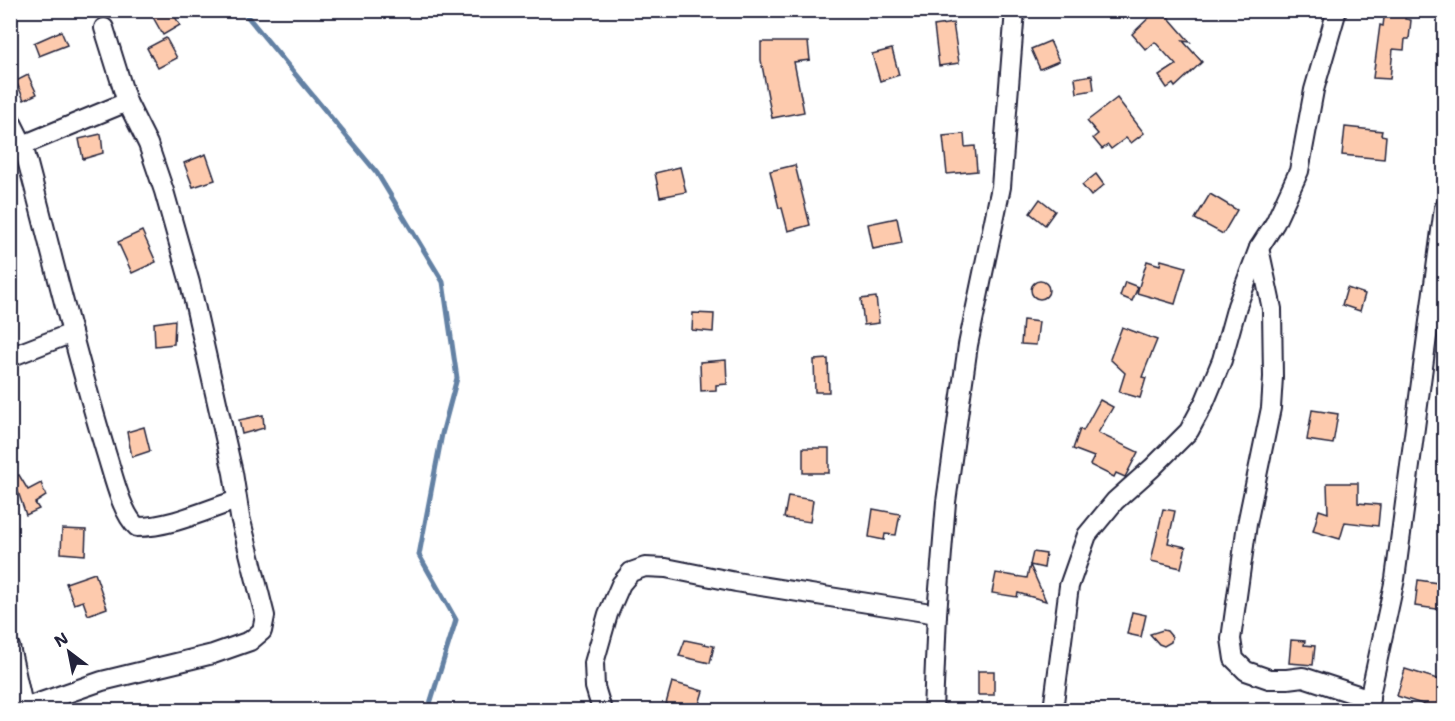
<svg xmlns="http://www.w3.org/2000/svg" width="1455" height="721" font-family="'Shantell Sans',sans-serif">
<rect width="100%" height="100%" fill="#fff"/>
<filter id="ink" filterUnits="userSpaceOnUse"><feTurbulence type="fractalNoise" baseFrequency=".0167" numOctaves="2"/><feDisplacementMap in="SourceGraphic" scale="12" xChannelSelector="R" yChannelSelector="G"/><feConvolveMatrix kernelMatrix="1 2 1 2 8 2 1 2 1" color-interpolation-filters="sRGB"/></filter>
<g filter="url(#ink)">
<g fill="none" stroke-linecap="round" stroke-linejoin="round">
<!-- stream -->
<polyline stroke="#6381a4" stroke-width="5" points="242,10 377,173 443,282 457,378 442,434 419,555 456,620 428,710"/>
</g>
<!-- building -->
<g fill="#fdcaad" stroke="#22223b" stroke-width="1.5">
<polygon points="149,10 171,10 180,25 163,35"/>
<polygon points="1157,10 1162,10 1190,42 1183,41 1202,62 1175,87 1173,84 1167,88 1159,76 1176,65 1155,42 1146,50 1132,34"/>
<polygon points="1385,10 1406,12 1405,19 1411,20 1409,39 1405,39 1404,50 1393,49 1390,79 1373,78 1380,25 1383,26"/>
<polygon points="953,23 959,63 939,66 934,26"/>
<polygon points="61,31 67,45 39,56 34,43"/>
<polygon points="166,38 177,58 158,68 147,48"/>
<polygon points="1050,41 1059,61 1040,69 1031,49"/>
<polygon points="761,42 808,42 810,60 794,62 804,112 772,118 761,60"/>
<polygon points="892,49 899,75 880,81 872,54"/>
<polygon points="28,75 37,94 24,100 16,81"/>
<polygon points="1092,75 1094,90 1077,93 1075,78"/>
<polygon points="1117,98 1144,133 1131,143 1126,138 1111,149 1108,145 1102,149 1093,138 1098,134 1087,121"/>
<polygon points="1345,127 1382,131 1381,135 1386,136 1384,159 1342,155"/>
<polygon points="101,134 103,153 83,159 79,139"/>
<polygon points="964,134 965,147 975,146 977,171 947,174 943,136"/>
<polygon points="206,154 215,180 193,187 184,163"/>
<polygon points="795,165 810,225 788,231 782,208 779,208 770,171"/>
<polygon points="680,167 686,192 660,197 655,173"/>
<polygon points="1096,174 1104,185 1091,196 1082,185"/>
<polygon points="1210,194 1237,210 1223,234 1195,219"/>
<polygon points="1040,199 1055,211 1045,225 1030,213"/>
<polygon points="897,218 902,243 873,249 868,224"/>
<polygon points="142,231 156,262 132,273 118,242"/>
<polygon points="1161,260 1186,267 1175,304 1137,293 1147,261 1160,265"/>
<circle cx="1040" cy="290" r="9"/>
<polygon points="1125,282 1138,287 1132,301 1120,296"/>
<polygon points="1347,288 1365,294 1360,311 1342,305"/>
<polygon points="876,297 879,323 864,325 861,299"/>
<polygon points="693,313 714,314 713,332 692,330"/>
<polygon points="175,320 174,344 155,346 154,323"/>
<polygon points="1023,320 1039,322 1036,345 1021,344"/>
<polygon points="1122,327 1157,340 1142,377 1146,378 1140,398 1119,392 1125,373 1110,359"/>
<polygon points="828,359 829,392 815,392 814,360"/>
<polygon points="726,360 727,384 716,385 716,390 701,391 700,362"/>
<polygon points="1100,400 1113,407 1098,433 1138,452 1125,477 1116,473 1114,477 1090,465 1094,457 1073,449 1080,429 1083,431"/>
<polygon points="1312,410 1338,414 1333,444 1307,440"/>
<polygon points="263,415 264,428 242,434 239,420"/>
<polygon points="144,427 150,451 132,457 127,432"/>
<rect x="803" y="448" width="26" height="25"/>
<polygon points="19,475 28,490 41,483 46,496 35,503 39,509 26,515 13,477"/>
<polygon points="1327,483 1358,483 1358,503 1380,505 1378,526 1345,522 1340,539 1313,531 1319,510 1328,513"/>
<polygon points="788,496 813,500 810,522 784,518"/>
<polygon points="873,509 900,514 896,535 885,534 884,540 869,537"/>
<polygon points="1163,509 1175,511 1168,543 1186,547 1181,568 1151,561"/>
<polygon points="62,529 86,530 85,555 61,553"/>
<polygon points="1033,552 1046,554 1044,568 1030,565 1046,601 1018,593 1017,597 992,593 996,573 1027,578"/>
<polygon points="95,573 107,608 88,615 83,601 74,604 66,583"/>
<polygon points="1418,580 1444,584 1444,610 1415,606"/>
<polygon points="1132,612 1146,615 1141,637 1127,634"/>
<polygon points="1163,630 1167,631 1172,637 1171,642 1164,646 1159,644 1150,634"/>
<polygon points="685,640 714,646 710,663 679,656"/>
<polygon points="1291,640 1305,641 1304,645 1315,646 1313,665 1289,663"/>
<polygon points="1405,669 1444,681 1444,711 1397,696"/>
<rect x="978" y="671" width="16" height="24"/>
<polygon points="672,682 703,691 697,711 664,711"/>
</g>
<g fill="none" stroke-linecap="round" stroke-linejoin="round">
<!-- street casing -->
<g stroke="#22223b" stroke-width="22">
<g id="street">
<path d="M10 119 23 145C51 249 75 353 107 456 113 475 122 514 137 527 171 527 206 510 237 500"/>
<polyline points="23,145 127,102"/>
<polyline points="1259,248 1272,309 1273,377 1271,408 1247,524 1231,639 1234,659 1246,671 1269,679 1287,679 1303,677 1370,699"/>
<polyline points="10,357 72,333"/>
<polyline points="10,647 24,710"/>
<polyline points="24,708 102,681 213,654 250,641 262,631 265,616 240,517 233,473 190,283 164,191 148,144 127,102 104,28"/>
<polyline points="1367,709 1395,579 1444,208"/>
<polyline points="602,710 595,687 594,663 608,614 621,584 631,572 645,567 666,568 736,582 937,614"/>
<polyline points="933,710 937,614 946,502 968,345 1001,187 1015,10"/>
<polyline points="1053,710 1069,586 1087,535 1115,501 1152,468 1189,431 1205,401 1222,360 1237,306 1259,248 1275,223 1299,171 1314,90 1337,10"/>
</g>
</g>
<!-- street -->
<use href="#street" stroke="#fff" stroke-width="18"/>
</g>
</g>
<!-- margin -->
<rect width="1455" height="721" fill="none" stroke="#fff" stroke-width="36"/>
<rect x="18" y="18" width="1419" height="685" fill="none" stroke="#22223b" stroke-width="2" filter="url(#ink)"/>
<!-- north arrow -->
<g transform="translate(69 652) rotate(328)" stroke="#ffffff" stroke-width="4.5" paint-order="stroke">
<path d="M0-4.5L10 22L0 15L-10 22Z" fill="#22223b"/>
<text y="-9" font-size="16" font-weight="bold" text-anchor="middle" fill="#22223b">N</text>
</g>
</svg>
